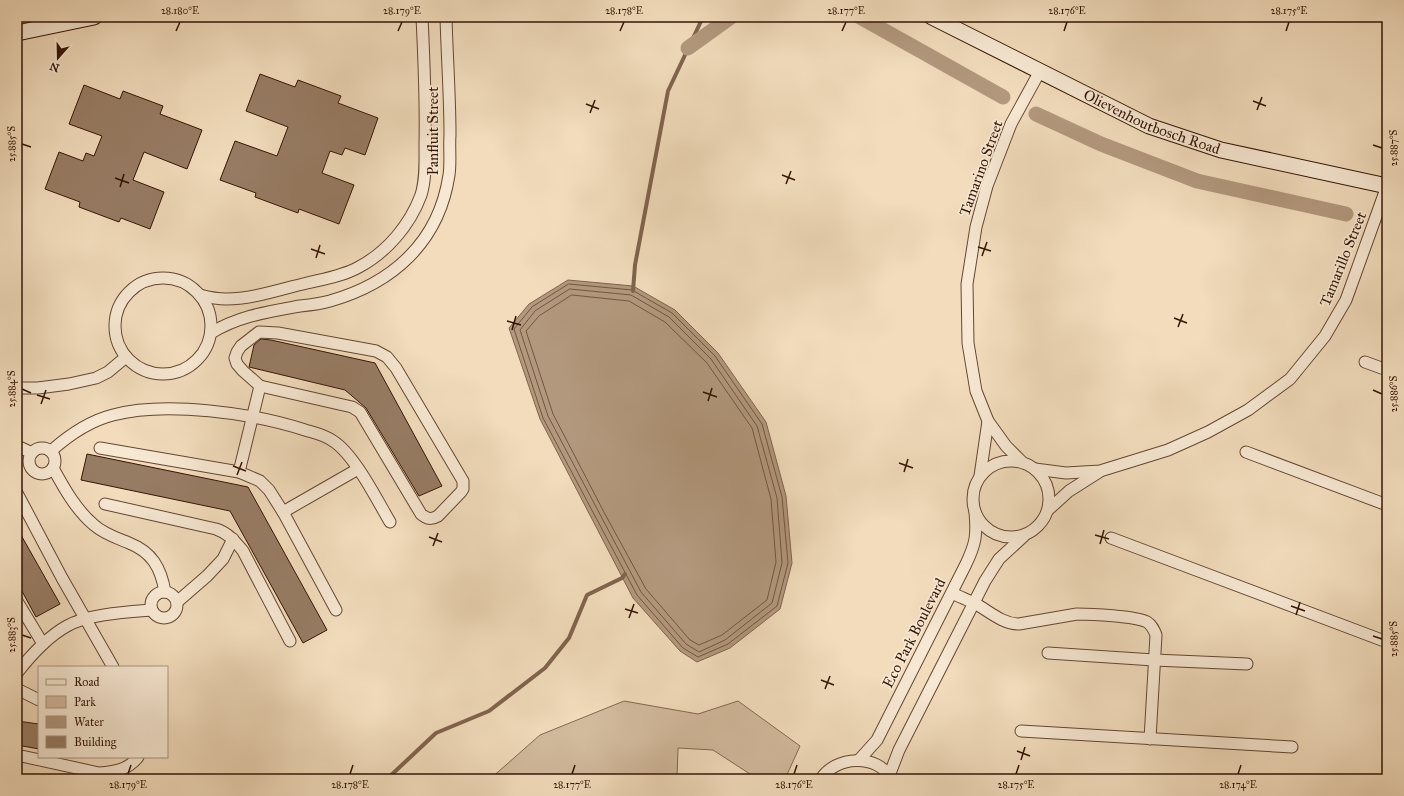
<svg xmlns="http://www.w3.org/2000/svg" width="1404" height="796" font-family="'IM FELL Great Primer',serif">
<rect width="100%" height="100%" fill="#f2dcbc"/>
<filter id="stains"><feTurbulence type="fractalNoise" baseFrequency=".005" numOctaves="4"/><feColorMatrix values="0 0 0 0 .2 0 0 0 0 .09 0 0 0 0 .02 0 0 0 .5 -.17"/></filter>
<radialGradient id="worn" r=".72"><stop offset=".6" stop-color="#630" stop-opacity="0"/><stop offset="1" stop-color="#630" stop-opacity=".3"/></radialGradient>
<!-- green -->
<polygon fill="#d2ba9d" stroke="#846850" points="624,701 698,714 738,701 800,746 785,779 754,779 750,774 713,750 678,748 677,779 490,779 540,735"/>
<!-- water -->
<polygon fill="#b2987d" stroke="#80644d" points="568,280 633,286 675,310 718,353 766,422 786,496 792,563 780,609 730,648 697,662 680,651 633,598 540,419 509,328 529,304"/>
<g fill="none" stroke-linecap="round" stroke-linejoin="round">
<!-- shore -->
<g stroke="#745640" stroke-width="1">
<polygon points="569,284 632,290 672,313 715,356 762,424 782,497 788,563 777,606 728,644 698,657 683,648 637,595 543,418 514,329 532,307"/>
<polygon points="570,289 631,295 669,317 711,359 757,426 777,498 782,563 772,603 725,640 699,652 686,644 641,592 548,416 520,330 535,311"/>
<polygon points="572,295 629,301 665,322 707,363 752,428 771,499 776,562 767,600 722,635 699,645 690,640 646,589 606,516 553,414 526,331 539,316"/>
</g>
<!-- stream -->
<g stroke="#80644d" stroke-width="4">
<polyline points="633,291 635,265 668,91 703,17"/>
<polyline points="387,779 436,733 489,711 545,668 569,638 587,595 622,578 625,574"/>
</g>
<!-- canal -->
<g stroke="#b2987d" stroke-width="15">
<polyline points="860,17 1003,97"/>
<polyline points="688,48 731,17"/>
<polyline points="1036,114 1101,144 1197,181 1346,214"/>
</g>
</g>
<!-- building -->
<g fill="#977c64" stroke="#351504">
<polygon points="260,74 295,87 298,80 341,96 338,103 378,118 365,155 345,148 342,155 330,151 322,173 354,185 339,224 299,209 298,213 255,197 256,193 220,180 235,141 277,156 288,127 246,111"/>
<polygon points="84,85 120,99 123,91 163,106 160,114 202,130 187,169 144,152 133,180 164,192 150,229 121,218 119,222 79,207 80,202 45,189 59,152 83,161 86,153 94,156 102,136 69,124"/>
<polygon points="261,339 271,340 375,363 442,486 419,496 366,408 345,390 249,367 254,345"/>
<polygon points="87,454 248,487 327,630 303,643 230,511 81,480"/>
<polygon points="17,528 60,604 36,617 17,582"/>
<polygon points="17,721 39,724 39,749 17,745"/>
</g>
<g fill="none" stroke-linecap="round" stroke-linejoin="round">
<!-- minor casing -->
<g stroke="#644732" stroke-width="13">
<g id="minor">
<circle cx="163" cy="326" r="48"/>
<path d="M200 295C208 297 217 299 226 299 253 299 281 289 307 283 324 279 343 276 359 267 387 252 410 225 421 195 426 179 425 161 425 144 426 102 424 59 422 17"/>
<path d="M259 332 278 333 376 351 387 357 396 368 463 481V489L461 492 438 516C431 520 427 519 421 514L360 412 352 407 260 386 243 371 237 364 235 358 237 352 241 346Z"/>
<path d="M211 333C239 316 267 312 300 306 310 305 320 304 330 301 393 283 439 242 449 175 451 162 449 148 450 135 450 96 447 56 446 17"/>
<polyline points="1365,362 1387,370"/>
<polyline points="17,388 38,388 69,384 96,378 108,372 126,357"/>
<polyline points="17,446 32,453"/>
<polyline points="100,448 239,472 260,481 269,490 283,512 336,610"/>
<circle cx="42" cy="461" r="13"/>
<path d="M51 451C69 435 89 421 113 415 165 401 254 413 305 430 315 433 325 435 333 441 354 454 377 500 390 522"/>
<polyline points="1246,452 1387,505"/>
<circle cx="1011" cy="499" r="38"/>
<polyline points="1023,463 1006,446 988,421 976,391 968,343 967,284 976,227 987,186 1011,124 1040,71"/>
<path d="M53 468C64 488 76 510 94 525 104 534 117 538 129 543 152 552 161 568 165 592"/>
<polyline points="1035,469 1066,473 1100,471 1168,450 1208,432 1248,410 1290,379 1325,336 1346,300 1387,186"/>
<polyline points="239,472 260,386"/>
<polyline points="980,476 988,421"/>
<polyline points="17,493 62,578 113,667"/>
<path d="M105 504 216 529C228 533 235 541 243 551L290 641"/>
<polyline points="1048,510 1069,491 1099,472"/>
<polyline points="283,512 358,469"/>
<polyline points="1111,538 1387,642"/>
<circle cx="164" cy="605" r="13"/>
<path d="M952 593C960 597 968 600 976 604 990 612 1003 624 1019 624L1077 614C1091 614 1135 616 1147 622 1152 625 1154 630 1156 635L1150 739"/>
<polyline points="17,601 43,644"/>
<polyline points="177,602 207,576 223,559 233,539"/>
<polyline points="1048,653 1154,660 1247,664"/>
<path d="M17 673C31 655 47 637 67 626 88 614 127 612 152 610"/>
<polyline points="17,689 39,700"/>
<polyline points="1021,731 1292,747"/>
<path d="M17 755 99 773C114 772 128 770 138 757"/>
<path d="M859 760 877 740 966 564C976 543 977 535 975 512"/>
<polyline points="889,776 899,750 985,581 999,559 1024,536"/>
<path d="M821 779C835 756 878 753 891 779"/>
</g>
</g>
<!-- secondary casing -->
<g stroke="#351504" stroke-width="17">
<g id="secondary">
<path id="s1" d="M932 17 1149 126 1221 150 1387 186"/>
<polyline points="17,33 94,17"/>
</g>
</g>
<!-- minor -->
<use href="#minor" stroke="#f7e8d3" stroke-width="11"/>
<!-- secondary -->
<use href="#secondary" stroke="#f7e8d3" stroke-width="15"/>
</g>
<!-- ticks -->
<path fill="none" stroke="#351504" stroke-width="1.5" d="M176 31 180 22M398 31 402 22M620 31 624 22M842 31 846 22M1064 31 1067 22M1286 31 1289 22M1253 101 1266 106M586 104 599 109M1257 110 1262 97M590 113 595 100M22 144 31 147M1373 145 1382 148M782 175 795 180M115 178 129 183M786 184 791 171M120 187 124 174M978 247 991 251M311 249 325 254M982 256 987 242M316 258 320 245M1174 318 1187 323M507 321 521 325M1178 327 1183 314M512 330 516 316M22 389 31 393M1373 390 1382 394M703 392 717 397M37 395 50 399M708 401 712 388M41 404 46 390M899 463 913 468M233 466 246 471M904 472 908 459M237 475 242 462M1095 535 1109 539M429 537 442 542M1100 544 1104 530M433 546 438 533M1291 606 1305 611M625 609 638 613M1296 615 1300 602M629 618 634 604M22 635 31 638M1373 636 1382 639M821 680 834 685M825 689 830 676M1017 751 1030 756M1021 760 1025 747M128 774 131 765M350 774 353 765M572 774 575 765M794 774 797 765M1016 774 1019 765M1238 774 1241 765"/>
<g text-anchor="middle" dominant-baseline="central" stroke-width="3.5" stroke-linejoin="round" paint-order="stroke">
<!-- street labels -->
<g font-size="15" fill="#351504" stroke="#f7e8d3">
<text stroke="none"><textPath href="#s1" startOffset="244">Olievenhoutbosch Road</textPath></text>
<text transform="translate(433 131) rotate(-90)">Panfluit Street</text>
<text transform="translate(981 168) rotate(-70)">Tamarino Street</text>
<text transform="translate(1343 259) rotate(-68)">Tamarillo Street</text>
<text transform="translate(914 633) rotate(-63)">Eco Park Boulevard</text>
</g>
</g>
<!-- margin -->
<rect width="1404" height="796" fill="none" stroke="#f2dcbc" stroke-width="44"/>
<!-- legend -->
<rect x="38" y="666" width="130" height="92" fill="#f7e8d3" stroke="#a99480"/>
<rect x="46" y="679" width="20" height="6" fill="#f7e8d3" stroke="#a99480"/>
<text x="74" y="686" font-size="12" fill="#351504">Road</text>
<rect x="46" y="696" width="20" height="12" fill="#d2ba9d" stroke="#a99480"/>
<text x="74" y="706" font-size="12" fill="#351504">Park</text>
<rect x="46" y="716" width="20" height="12" fill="#b2987d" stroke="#a99480"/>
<text x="74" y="726" font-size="12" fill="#351504">Water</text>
<rect x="46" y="736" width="20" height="12" fill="#977c64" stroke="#a99480"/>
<text x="74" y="746" font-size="12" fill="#351504">Building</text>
<!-- north arrow -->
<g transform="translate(58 58) rotate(200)" stroke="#f7e8d3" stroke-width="3" paint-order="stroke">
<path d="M0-3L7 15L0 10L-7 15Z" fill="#351504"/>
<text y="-6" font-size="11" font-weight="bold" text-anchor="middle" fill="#351504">N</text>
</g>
<rect x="22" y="22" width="1360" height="752" fill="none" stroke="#351504" stroke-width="1.5"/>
<g font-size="10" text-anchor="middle" fill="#351504">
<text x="180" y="14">28.180°E</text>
<text x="402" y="14">28.179°E</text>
<text x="624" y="14">28.178°E</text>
<text x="846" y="14">28.177°E</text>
<text x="1067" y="14">28.176°E</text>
<text x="1289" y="14">28.175°E</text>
<text transform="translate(11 144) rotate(-90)" y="4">25.885°S</text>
<text transform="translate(1393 148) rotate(-90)" y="4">25.887°S</text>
<text transform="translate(11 389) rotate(-90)" y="4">25.884°S</text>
<text transform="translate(1393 394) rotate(-90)" y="4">25.886°S</text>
<text transform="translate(11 635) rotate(-90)" y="4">25.883°S</text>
<text transform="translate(1393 639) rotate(-90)" y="4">25.885°S</text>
<text x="128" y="788">28.179°E</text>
<text x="350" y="788">28.178°E</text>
<text x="572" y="788">28.177°E</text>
<text x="794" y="788">28.176°E</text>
<text x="1016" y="788">28.175°E</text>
<text x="1238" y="788">28.174°E</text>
</g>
<rect width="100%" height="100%" filter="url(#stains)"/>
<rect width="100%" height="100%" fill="url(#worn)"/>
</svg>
